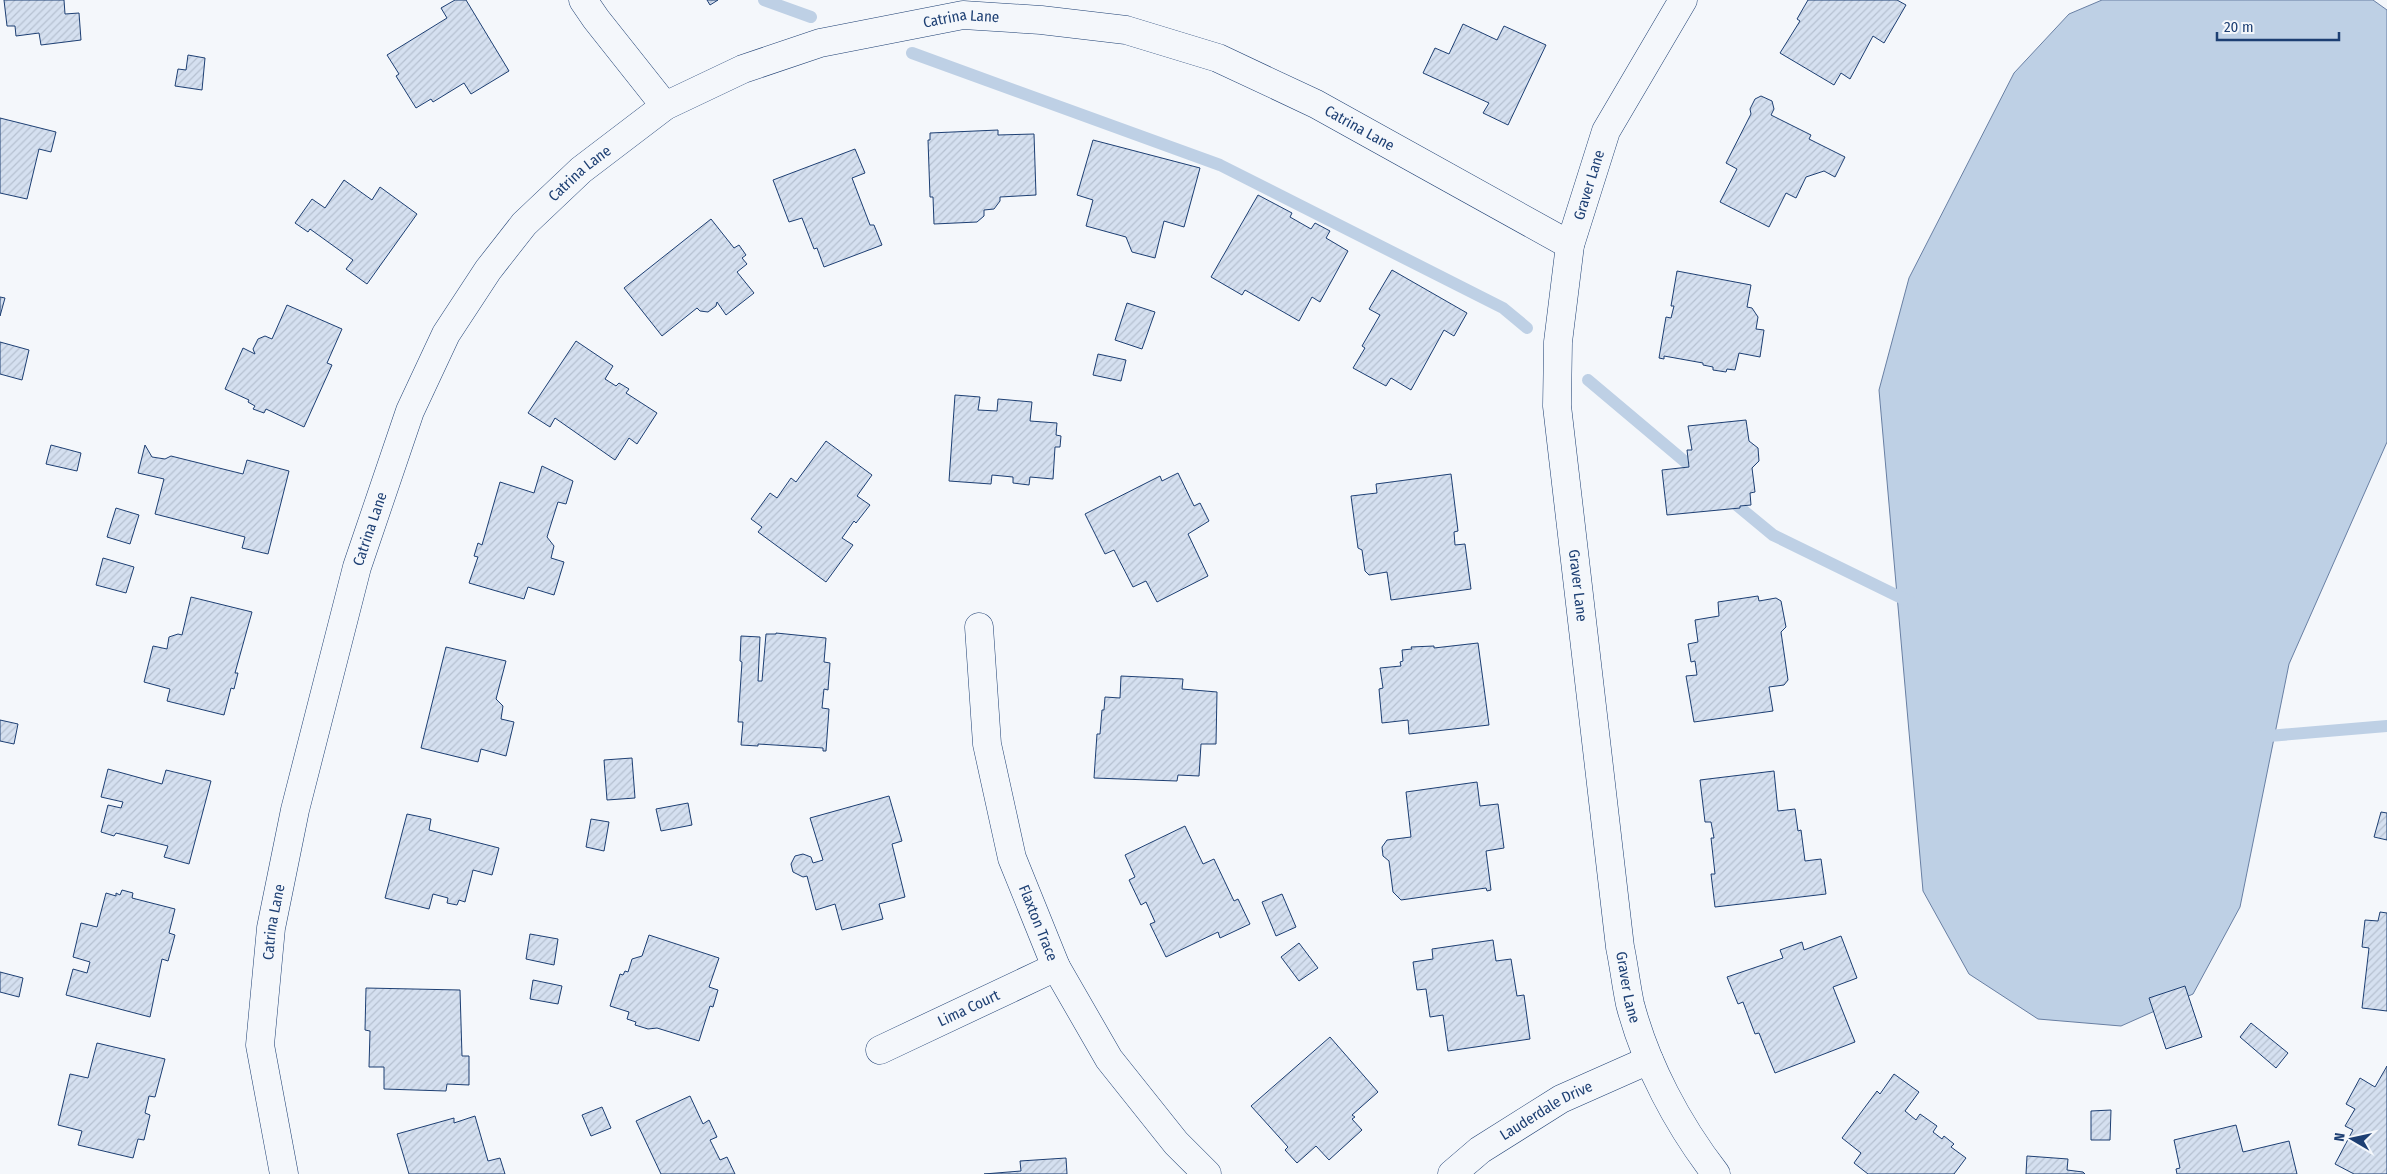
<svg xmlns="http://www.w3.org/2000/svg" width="2387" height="1174" font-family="'Fira Sans Condensed',sans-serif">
<defs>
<pattern id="building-hatch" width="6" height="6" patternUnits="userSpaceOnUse" patternTransform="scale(1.25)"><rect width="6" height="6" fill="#d5e0f0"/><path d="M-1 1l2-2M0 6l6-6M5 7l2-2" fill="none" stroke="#b6c1d1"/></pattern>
</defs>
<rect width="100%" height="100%" fill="#f4f7fb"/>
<!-- water -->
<polygon fill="#bed0e5" stroke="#687fa3" points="2102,0 2373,0 2387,10 2387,442 2289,664 2240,907 2193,994 2121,1026 2038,1019 1969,974 1923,891 1879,390 1909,278 2014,73 2069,14"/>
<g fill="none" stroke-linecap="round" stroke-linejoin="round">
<!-- stream -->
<g stroke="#bed0e5" stroke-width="12">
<polyline points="764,0 811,17"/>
<polyline points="912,53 1220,165 1503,308 1527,328"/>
<polyline points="1588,380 1702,476"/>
<polyline points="1727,497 1773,535 1912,603"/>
<polyline points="2257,737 2387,726"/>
</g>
</g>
<!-- building -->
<g fill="url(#building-hatch)" stroke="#1d3f73">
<polygon points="4,0 64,0 65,14 79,13 81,40 41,45 39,33 16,36 15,26 7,26"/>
<polygon points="455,0 466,0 509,71 471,94 464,83 433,102 431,99 416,108 396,76 399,74 387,55 447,18 441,8"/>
<polygon points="707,0 718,0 710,5"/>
<polygon points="1808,0 1897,0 1906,5 1884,43 1873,36 1850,79 1841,73 1834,85 1780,53 1800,21 1797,19"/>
<polygon points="1463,24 1497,40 1504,26 1546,45 1508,125 1483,113 1489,103 1423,73 1435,48 1449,54"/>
<polygon points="188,55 205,58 202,90 175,86 178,69 186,70"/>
<polygon points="1761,96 1772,101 1774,109 1771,115 1811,135 1809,139 1845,157 1835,177 1824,171 1806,177 1796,198 1786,193 1769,227 1720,202 1737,169 1726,163 1751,114 1750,109 1755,99"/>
<polygon points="0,118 56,132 51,152 39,149 27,199 0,193"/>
<polygon points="998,130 998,135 1034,134 1036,195 1000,197 1000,201 994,209 984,210 984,216 977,222 934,224 933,197 930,197 928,140 930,140 930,133"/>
<polygon points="1093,140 1200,168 1184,227 1164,221 1155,258 1132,252 1126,237 1086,226 1093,200 1077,195"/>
<polygon points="855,149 865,173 852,178 870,225 874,225 882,245 824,267 817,248 814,249 802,218 789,222 773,180"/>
<polygon points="344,180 372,200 380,187 417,214 367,284 346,269 353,260 310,229 308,232 295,223 312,199 325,208"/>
<polygon points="1258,195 1292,213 1290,217 1311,229 1315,223 1330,231 1326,238 1348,251 1320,302 1312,297 1299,321 1245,290 1242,295 1211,277"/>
<polygon points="711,219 734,248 739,245 746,255 742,258 747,264 737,272 754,293 726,315 717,302 716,306 708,312 700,311 697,308 662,336 624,288"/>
<polygon points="1392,270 1467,313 1454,336 1444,330 1411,390 1391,378 1386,386 1353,368 1365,348 1362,346 1380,315 1369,309"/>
<polygon points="1677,271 1751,285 1747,307 1752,308 1758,317 1756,329 1764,330 1760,357 1739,353 1735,370 1727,369 1726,372 1713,370 1713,367 1703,365 1703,363 1664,356 1664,359 1659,358 1666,317 1671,318 1674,306 1671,306"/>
<polygon points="0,297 5,298 0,316"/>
<polygon points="1127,303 1155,312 1142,349 1115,340"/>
<polygon points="287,305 342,329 327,363 332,365 304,427 266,409 264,413 253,409 255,406 248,402 249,400 225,389 243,348 255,354 253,349 258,339 265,336 272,339"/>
<polygon points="576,341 613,366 605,379 616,386 619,383 629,389 626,393 657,413 637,444 629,438 615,460 555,418 550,427 528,413"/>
<polygon points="0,342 29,350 22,380 0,374"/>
<polygon points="1098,354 1126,360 1121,381 1093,375"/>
<polygon points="955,395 980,397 978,410 997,411 998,399 1032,402 1030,421 1057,423 1056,435 1061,436 1060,447 1055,447 1053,479 1030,477 1029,485 1013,483 1013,477 992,475 991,484 949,481"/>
<polygon points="1746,420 1749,441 1758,448 1759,461 1752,468 1755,492 1750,493 1751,505 1740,506 1740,508 1667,515 1662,470 1689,467 1687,450 1692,450 1688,426"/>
<polygon points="826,441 872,475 857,496 870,505 856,523 854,521 842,538 853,545 826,582 758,532 762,527 751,519 770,493 777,498 791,478 796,482"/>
<polygon points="51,445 81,453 77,471 46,464"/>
<polygon points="145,445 152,457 165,459 171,456 243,474 247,460 289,471 268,554 242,548 245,537 155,514 164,479 138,473"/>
<polygon points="542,466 573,481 566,504 558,502 547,537 554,546 551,558 564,562 554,595 528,587 524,599 469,583 478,557 474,556 478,543 482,545 500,482 534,493"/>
<polygon points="1178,473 1194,506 1200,503 1209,521 1188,534 1208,576 1157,602 1146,581 1133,587 1114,550 1105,554 1085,514 1160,476 1162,481"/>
<polygon points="1451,474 1458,531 1454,532 1455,545 1465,544 1471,589 1391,600 1387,572 1369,575 1365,571 1362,550 1358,548 1351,496 1377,493 1376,484"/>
<polygon points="116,508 139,515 130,544 107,537"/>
<polygon points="103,558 134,567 126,593 96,585"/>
<polygon points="1758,596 1759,601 1776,598 1781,601 1786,627 1781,632 1788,680 1784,685 1769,687 1773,711 1694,722 1686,676 1697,675 1695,661 1691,662 1688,644 1698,642 1695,620 1719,616 1718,602"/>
<polygon points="191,597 252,612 235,673 238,673 234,689 231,688 224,715 167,701 170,689 144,682 153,646 167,649 169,637 178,634 182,635"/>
<polygon points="776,633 826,638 824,662 830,663 828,690 824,689 822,708 829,709 826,751 823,751 823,748 758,744 758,746 741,745 743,722 738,722 742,662 740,661 741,636 760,637 758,681 762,681 766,634 776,634"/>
<polygon points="1478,643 1489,725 1409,734 1408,720 1382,723 1379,689 1383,688 1380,668 1401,666 1400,662 1403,661 1402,650 1412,649 1411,647 1434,646 1434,648"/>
<polygon points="446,647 506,661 496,699 503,706 501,719 514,722 506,756 481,749 478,762 421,748"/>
<polygon points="1121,676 1183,679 1182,689 1217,692 1216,744 1201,744 1199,776 1178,775 1177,781 1094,778 1097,734 1100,734 1102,710 1104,710 1105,697 1120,698"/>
<polygon points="0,720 18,724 14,744 0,741"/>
<polygon points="632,758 635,798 607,800 604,760"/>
<polygon points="108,769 162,784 166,770 211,781 189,864 164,857 168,846 116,833 114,836 101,832 108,805 121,808 123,802 101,797"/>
<polygon points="1774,771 1778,811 1795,809 1798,831 1801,830 1805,861 1821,859 1826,894 1715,907 1711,874 1715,874 1711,838 1714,838 1711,822 1705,822 1700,780"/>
<polygon points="1477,782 1480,806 1498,804 1504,848 1486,851 1491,890 1487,891 1486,888 1401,900 1393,892 1389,861 1383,856 1382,847 1387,840 1411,837 1406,792"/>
<polygon points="889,796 902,841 892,844 905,897 879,904 883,919 842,930 835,904 816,910 807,876 803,877 793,872 791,864 795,856 803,854 811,857 813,863 823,860 810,818"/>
<polygon points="688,803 692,825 661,831 656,809"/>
<polygon points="2381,812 2387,813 2387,840 2374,837"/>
<polygon points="407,814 431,819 429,830 499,848 492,875 473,870 465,902 459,900 457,905 447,903 448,898 433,894 429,909 385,898"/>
<polygon points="591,819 609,822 604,851 586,847"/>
<polygon points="1185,826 1203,864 1214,859 1234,901 1238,899 1250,924 1220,938 1218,932 1166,957 1150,924 1155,922 1146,902 1141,905 1129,880 1135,877 1125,855"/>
<polygon points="122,890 133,893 132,898 175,909 169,933 175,935 168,961 162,959 150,1017 66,995 73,969 87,973 90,962 73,957 81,923 97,927 106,893 116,896 116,893 120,895"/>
<polygon points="1282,894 1296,927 1276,936 1262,902"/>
<polygon points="2380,912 2387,913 2387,1011 2362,1008 2369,948 2362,947 2365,920 2378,921"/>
<polygon points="530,934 558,939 554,965 526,959"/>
<polygon points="649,935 719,958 709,987 718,990 713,1007 710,1006 699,1041 657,1028 648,1029 635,1025 636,1022 627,1019 629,1012 610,1006 620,974 623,975 625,971 628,972 632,959 642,956"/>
<polygon points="1841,936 1857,978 1833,987 1855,1042 1775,1073 1759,1033 1755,1034 1743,1002 1738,1004 1727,977 1783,958 1780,950 1802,942 1804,950"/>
<polygon points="1493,940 1496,961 1511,959 1517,996 1524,995 1530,1039 1448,1051 1443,1015 1430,1017 1426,989 1417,990 1413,962 1433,959 1432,949"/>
<polygon points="1299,943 1318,968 1299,981 1281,957"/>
<polygon points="0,972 23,978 19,997 0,992"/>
<polygon points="533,980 562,986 558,1004 530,999"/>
<polygon points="2185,986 2202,1037 2166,1049 2149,998"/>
<polygon points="366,988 460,990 462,1056 469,1056 469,1085 447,1084 446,1091 384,1089 384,1067 369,1067 370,1031 365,1030"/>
<polygon points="2251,1023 2288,1053 2276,1068 2240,1037"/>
<polygon points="1330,1037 1378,1092 1352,1115 1355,1117 1352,1119 1362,1130 1329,1160 1316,1146 1297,1163 1285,1150 1288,1147 1251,1106"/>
<polygon points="97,1043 165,1059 155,1097 149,1096 145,1113 150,1115 144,1140 138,1139 133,1158 78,1145 82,1131 58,1125 70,1074 88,1078"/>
<polygon points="2387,1066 2387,1174 2354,1174 2335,1164 2353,1130 2345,1126 2355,1109 2346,1104 2360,1078 2375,1087"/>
<polygon points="1894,1074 1919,1092 1905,1111 1916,1120 1920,1114 1937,1126 1933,1132 1942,1139 1944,1136 1954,1144 1951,1147 1966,1158 1954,1174 1868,1174 1854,1163 1861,1153 1842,1138 1877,1091 1880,1094"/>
<polygon points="690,1096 703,1124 709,1120 717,1137 710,1140 720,1160 727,1157 735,1174 661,1174 636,1121"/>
<polygon points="602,1107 611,1128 591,1136 582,1115"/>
<polygon points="2111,1110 2110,1140 2091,1140 2091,1111"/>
<polygon points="475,1116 488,1161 500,1158 505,1174 409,1174 397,1134 454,1118 454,1123"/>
<polygon points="2236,1125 2243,1152 2289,1141 2297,1174 2177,1174 2176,1169 2180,1168 2174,1140"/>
<polygon points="2027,1156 2068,1159 2067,1170 2083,1172 2085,1174 2026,1174"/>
<polygon points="1066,1158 1067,1174 984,1174 1021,1171 1020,1161"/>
</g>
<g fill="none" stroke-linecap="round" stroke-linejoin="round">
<!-- minor casing -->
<g stroke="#1d3f73" stroke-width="29">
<g id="minor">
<polyline points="583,0 596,19 665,106"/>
<path id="s1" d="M1683 0 1606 131 1570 245 1558 342 1557 406 1620 947C1624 966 1626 985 1630 1004 1646 1065 1678 1125 1716 1174"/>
<path id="s2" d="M979 627 987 744 1012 858 1056 967 1109 1059 1176 1143 1207 1174"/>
<path id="s3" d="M880 1050 1056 967"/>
<path id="s4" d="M284 1174 260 1045 271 928 295 810 357 567 410 411 446 334 488 270 524 224 581 170 665 106 743 69 820 43 963 15 1041 20 1126 30 1218 58 1316 104 1570 245"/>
<path id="s5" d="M1452 1174 1480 1150 1561 1099 1649 1060"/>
</g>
</g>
<!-- minor -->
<use href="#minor" stroke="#f4f7fb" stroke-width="28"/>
</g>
<g text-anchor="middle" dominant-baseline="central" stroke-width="4" stroke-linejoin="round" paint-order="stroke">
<!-- street labels -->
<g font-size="15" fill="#1d3f73" stroke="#f4f7fb">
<text stroke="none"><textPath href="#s4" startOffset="1500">Catrina Lane</textPath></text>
<text stroke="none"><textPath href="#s4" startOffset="1920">Catrina Lane</textPath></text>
<text stroke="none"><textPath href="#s4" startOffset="1080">Catrina Lane</textPath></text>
<text transform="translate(1589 185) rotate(-73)">Graver Lane</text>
<text stroke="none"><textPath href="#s4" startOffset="660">Catrina Lane</textPath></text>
<text stroke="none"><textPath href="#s1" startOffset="614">Graver Lane</textPath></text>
<text stroke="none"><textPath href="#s4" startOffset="255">Catrina Lane</textPath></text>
<text stroke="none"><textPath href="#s2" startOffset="304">Flaxton Trace</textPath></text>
<text stroke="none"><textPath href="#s1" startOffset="1019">Graver Lane</textPath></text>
<text stroke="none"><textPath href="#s3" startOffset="98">Lima Court</textPath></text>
<text stroke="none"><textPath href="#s5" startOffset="114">Lauderdale Drive</textPath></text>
</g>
</g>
<!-- north arrow -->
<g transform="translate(2352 1139) rotate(279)" stroke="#f4f7fb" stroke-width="4" paint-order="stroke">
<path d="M0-4L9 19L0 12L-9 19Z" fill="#1d3f73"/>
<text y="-8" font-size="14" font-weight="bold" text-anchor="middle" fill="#1d3f73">N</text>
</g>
<!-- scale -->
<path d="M2217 32v8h122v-8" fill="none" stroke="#1d3f73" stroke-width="2.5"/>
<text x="2224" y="32" font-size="15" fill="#1d3f73" stroke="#f4f7fb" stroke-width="4" paint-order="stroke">20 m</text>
</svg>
